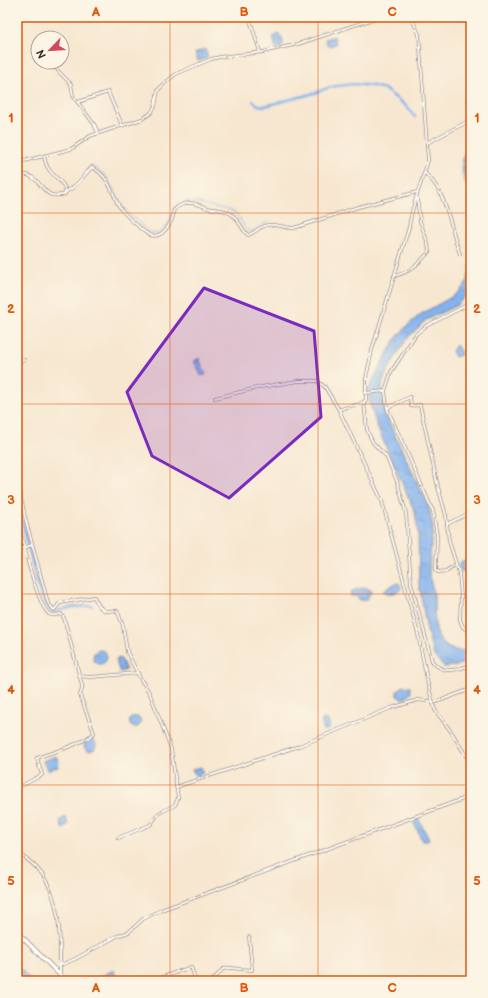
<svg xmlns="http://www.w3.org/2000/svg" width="488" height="998" font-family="'Balsamiq Sans',sans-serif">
<defs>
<pattern id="water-ripples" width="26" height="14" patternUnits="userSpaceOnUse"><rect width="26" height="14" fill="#83b2ee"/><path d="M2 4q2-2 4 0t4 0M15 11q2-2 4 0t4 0" fill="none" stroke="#6c91c0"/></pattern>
</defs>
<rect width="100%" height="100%" fill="#fcf5e5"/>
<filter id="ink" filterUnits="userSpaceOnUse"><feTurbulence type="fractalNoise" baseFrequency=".025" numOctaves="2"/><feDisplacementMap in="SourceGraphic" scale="8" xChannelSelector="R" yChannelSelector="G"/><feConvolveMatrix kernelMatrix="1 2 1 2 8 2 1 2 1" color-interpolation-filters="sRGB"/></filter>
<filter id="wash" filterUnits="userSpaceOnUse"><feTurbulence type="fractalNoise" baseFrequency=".012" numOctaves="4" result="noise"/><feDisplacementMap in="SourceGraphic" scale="16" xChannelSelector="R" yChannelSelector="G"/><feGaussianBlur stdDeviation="0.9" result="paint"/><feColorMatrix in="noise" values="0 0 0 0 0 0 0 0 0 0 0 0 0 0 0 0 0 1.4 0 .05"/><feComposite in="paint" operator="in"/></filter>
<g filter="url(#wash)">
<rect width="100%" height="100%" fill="#f7e7d0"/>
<!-- water -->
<g fill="url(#water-ripples)" stroke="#5f6e86">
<path d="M278 34C282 36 284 42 282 47L276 48 273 37Z"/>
<polygon points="334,36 336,44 328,46 325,39"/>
<polygon points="204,49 206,50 208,57 205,59 198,61 195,53"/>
<polygon points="468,95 471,97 471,114 463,100"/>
<path d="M471 131V192C456 174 464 151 471 131Z"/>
<path d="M471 263V291L457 305 426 320 406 340 396 356 384 378 382 385V396L386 416 428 505 433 527C432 542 429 556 429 571 429 579 433 587 434 595 435 610 432 634 445 645 452 652 462 651 471 649V660L456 666 444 667 434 656 427 631 419 584 418 534 415 512 378 429 371 408 368 390 383 361 397 337 407 326 421 314 455 295 467 283Z"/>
<polygon points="456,345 462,353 461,355 455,357 452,351"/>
<polygon points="199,358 206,375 201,376 194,361"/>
<circle cx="464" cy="566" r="5.5"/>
<path d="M396 583 400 584 401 589C395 594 389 595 383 591Z"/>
<polygon points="362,588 367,588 372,591 366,600 360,600 356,596 350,596 351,591"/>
<circle cx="100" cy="657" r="7"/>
<polygon points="118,658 121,659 126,670 121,672 119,671 116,661"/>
<polygon points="405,686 410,687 411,693 407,697 402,699 397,696 397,691 402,687"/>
<circle cx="135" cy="722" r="5.5"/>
<polygon points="324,719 328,720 330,728 324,731 321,721"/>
<circle cx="90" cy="745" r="6"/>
<polygon points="56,756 59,761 58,767 55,768 51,767 51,770 47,770 43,761"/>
<polygon points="201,767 203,772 196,777 192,769"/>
<polygon points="66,817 68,825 63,829 62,828 60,820"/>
<polygon points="418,818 429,839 428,841 422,841 413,821"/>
<polygon points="17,965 32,981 19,981 17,979"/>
<polygon points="114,970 117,980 105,981 103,975"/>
</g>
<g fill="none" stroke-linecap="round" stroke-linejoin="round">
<!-- stream -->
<g stroke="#83b2ee" stroke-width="1">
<polyline points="85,173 91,166 93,166 105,175 115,192 120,203 126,211 149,232 158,233 161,231 167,225 172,214"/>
<path d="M174 209C183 195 199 204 211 206 219 209 227 208 235 213 242 218 242 228 250 232L268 222"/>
</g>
<!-- canal -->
<g stroke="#83b2ee" stroke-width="2.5">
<polyline points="253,101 258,105 265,106 315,93 330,87 353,84 373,86 384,89 405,105 415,117"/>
<polyline points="17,501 40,593 50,610 53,612 74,607 92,606"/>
</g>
</g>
</g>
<g filter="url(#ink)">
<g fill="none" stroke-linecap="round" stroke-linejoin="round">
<!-- minor casing -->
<g stroke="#987" stroke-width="3.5">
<g id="minor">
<polyline points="249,17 260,52"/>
<path d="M411 17 419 34 428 160C422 183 412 203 409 227L372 350 366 378V400C359 407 347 405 339 410L382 501 418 634 428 685 435 710 452 733 471 764"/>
<polyline points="51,62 59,72 71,84 73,96 94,124 98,133"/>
<polyline points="78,102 108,92 122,125"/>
<polyline points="427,143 465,123 471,122"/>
<polyline points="24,161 71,149 90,136 142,119 151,113 155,106 158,90 165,83 176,74 211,59 220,57 263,52 298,44 379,17"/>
<path d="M425 173C447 192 450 227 460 254"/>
<path d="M17 174C21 174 26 174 30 176 45 184 44 201 65 194 68 184 53 177 48 168 46 165 45 160 44 156"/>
<path d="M66 192C78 186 83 176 92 167 110 178 110 189 119 206 123 213 131 220 138 226 141 229 145 233 150 235 161 239 170 226 173 216 174 213 172 213 174 210 177 206 185 203 190 203 197 203 202 206 208 208 215 210 225 209 231 214 239 219 241 229 248 235 255 233 260 226 268 225 276 223 285 229 294 228L358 207 417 192"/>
<path d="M394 276C411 272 418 264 429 252L428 244 420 221 417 198"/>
<polyline points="17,363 24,360"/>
<polyline points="365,393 385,391"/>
<polyline points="215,398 261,387 298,381 317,381 325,387 339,410"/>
<path d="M364 402 367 430 373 443 386 456 397 481 406 513 411 583 432 661C442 675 457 670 471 665"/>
<polyline points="387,408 410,397 411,406 420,405 438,487 446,515 449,541 459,573 461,596 460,620 463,627 471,633"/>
<path d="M17 477 25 517 48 603 54 610 60 603 94 597C97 602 100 611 107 611 110 611 113 610 117 611L119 615 123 626 127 652 140 678 150 694 171 749 178 798 175 805 159 813 150 825 118 838"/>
<path d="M17 516C21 534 36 604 49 614 53 616 57 615 61 614L64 618 82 685V689L80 695 94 733C86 743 50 753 37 758L42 775 17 788"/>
<polyline points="447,524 468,514"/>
<polyline points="17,550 32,545"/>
<polyline points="456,564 446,571 438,572 436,569 437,536 433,511 387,408 385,391 391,372 416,334 426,326 467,305 471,300"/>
<polyline points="79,676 91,677 138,673"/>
<polyline points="176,787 299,746 391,708 418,700 436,702 471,689"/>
<path d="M17 852C26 858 36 866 42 874 62 903 60 941 60 974"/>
<polyline points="17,946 23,939"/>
<polyline points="60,963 63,964 75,959 117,936 129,932 143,919 161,910 471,796"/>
<polyline points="152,981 191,967 196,981"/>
<polyline points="212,981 223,969 230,968 252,970 249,937"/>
</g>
</g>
<!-- primary casing -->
<g stroke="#987" stroke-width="5">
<polyline id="primary" points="17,932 66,981"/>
</g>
<!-- minor -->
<use href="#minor" stroke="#fff" stroke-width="2"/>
<!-- primary -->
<use href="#primary" stroke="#fff" stroke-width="3.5"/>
</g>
</g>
<!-- marked area -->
<path fill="#7b2cbf" fill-opacity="0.2" stroke="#7b2cbf" stroke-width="3" stroke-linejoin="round" d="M204 288 314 331 321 417 229 498 152 456 127 392Z"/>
<!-- grid -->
<path fill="none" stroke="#df570d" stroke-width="1" stroke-opacity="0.55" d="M170 17V981M318 17V981M17 213H471M17 404H471M17 594H471M17 785H471"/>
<!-- margin -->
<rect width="488" height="998" fill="none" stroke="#fcf5e5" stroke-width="44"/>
<!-- north arrow -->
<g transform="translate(50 50) rotate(245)"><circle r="19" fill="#fcf5e5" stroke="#afa495"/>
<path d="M0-3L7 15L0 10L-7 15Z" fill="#d1495b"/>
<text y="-6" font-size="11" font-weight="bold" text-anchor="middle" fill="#3b2a1e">N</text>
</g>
<rect x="22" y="22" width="444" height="954" fill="none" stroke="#df570d" stroke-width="1.5"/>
<g font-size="13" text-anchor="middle" font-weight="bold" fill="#df570d">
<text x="96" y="16">A</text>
<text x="244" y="16">B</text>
<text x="392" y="16">C</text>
<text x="11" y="122">1</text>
<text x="477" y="122">1</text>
<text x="11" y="313">2</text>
<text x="477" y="313">2</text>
<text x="11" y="504">3</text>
<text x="477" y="504">3</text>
<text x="11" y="694">4</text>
<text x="477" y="694">4</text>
<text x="11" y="885">5</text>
<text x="477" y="885">5</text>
<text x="96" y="992">A</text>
<text x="244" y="992">B</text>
<text x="392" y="992">C</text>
</g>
</svg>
